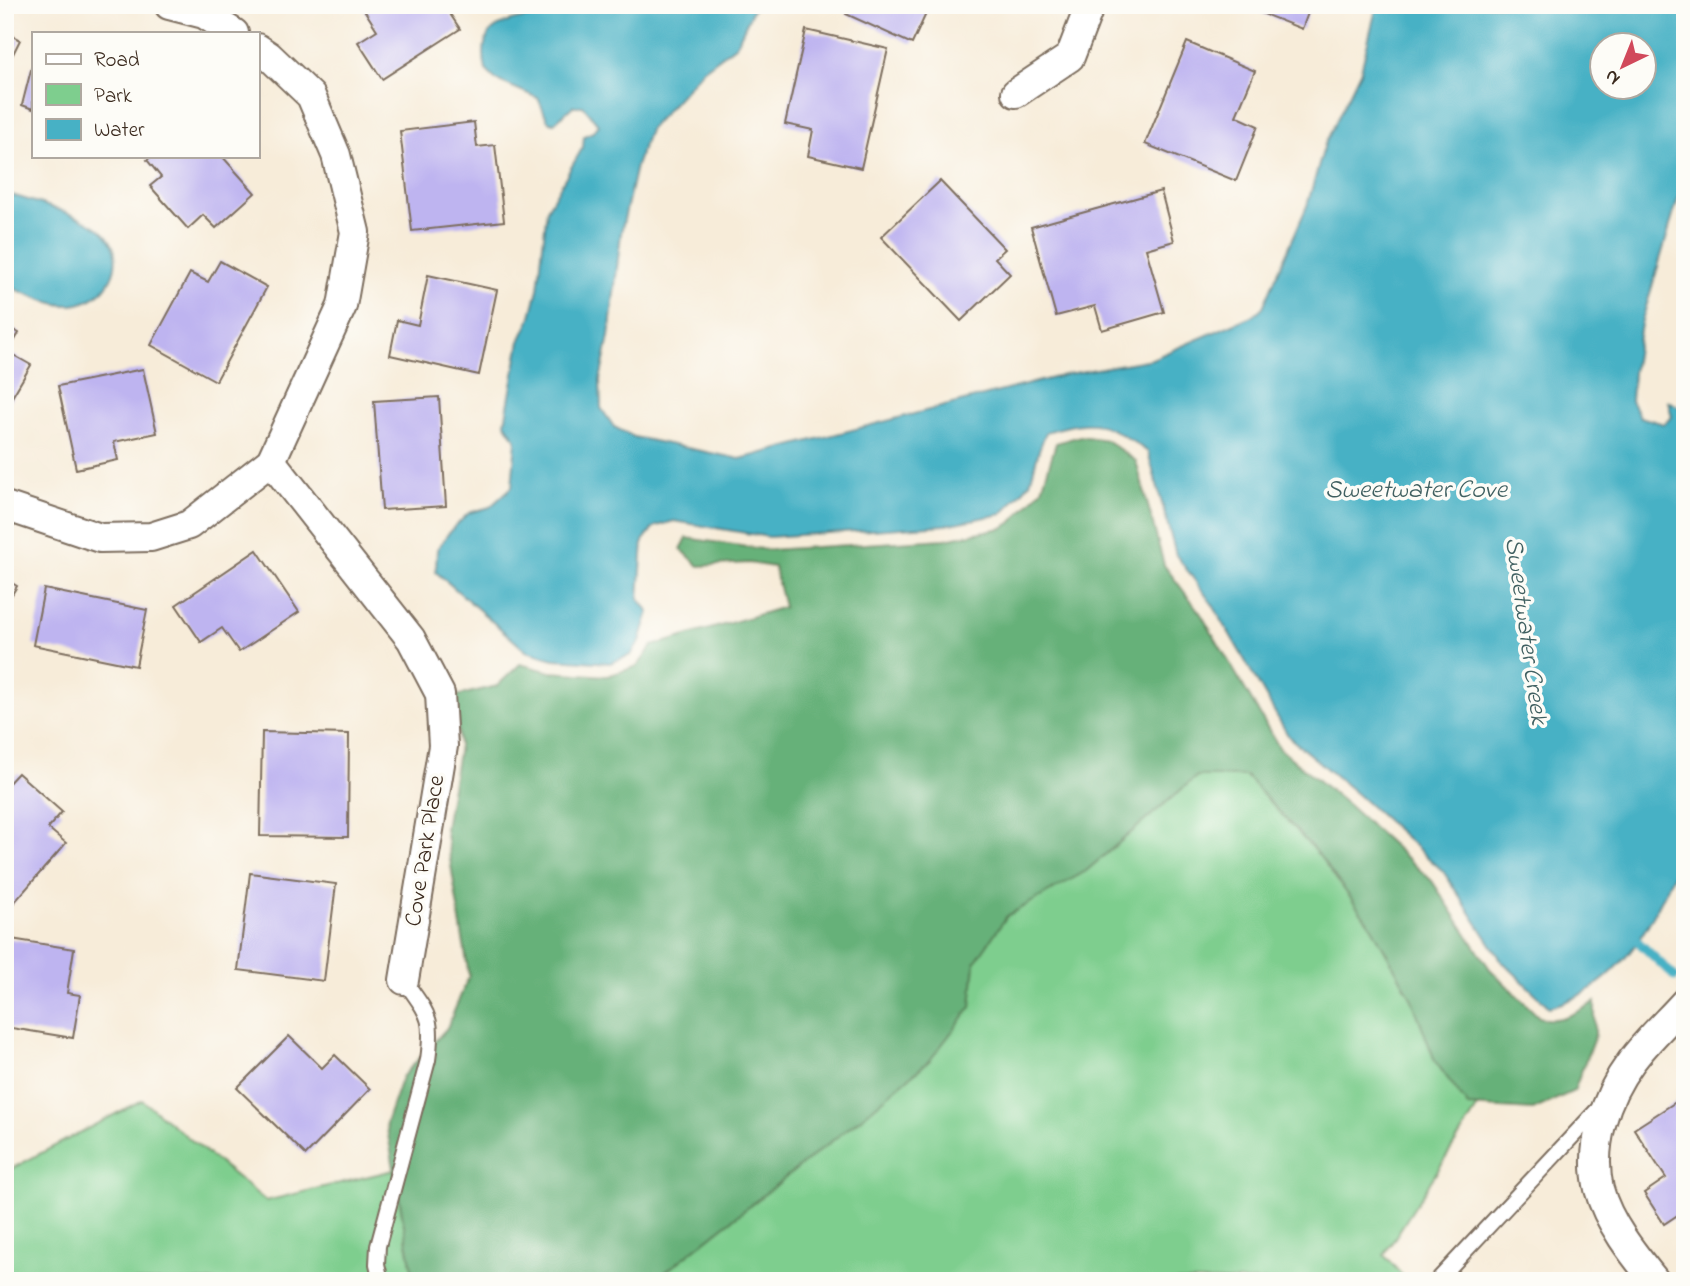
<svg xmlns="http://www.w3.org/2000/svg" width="1690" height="1286" font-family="'Indie Flower',sans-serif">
<rect width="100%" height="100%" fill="#fdfcf7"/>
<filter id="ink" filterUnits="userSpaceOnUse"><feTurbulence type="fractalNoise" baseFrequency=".0143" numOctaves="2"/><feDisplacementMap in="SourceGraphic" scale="14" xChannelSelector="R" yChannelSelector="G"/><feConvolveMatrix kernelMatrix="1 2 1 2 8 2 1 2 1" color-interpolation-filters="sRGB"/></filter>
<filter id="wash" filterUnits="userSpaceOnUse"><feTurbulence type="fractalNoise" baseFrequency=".00686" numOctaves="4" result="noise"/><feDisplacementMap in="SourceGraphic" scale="28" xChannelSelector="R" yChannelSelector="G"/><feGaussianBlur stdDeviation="1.57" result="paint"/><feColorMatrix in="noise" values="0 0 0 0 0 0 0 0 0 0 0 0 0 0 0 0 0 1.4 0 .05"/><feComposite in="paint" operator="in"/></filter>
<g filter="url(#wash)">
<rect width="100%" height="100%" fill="#f7ecd9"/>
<!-- green -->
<g fill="#7ece8e" stroke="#5c7c56" stroke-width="2">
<polygon points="1197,776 1246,776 1318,854 1372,927 1411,997 1435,1061 1468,1106 1478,1107 1384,1255 1407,1281 654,1281 861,1118 971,1007 975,962 1007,915 1086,871"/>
<polygon points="142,1100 266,1201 394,1170 414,1281 5,1281 5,1172"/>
</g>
<!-- forest -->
<path fill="#66b179" stroke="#506e4c" stroke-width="2" d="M1080 436 1106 440 1136 461 1164 565 1201 614 1280 749 1348 805 1432 881 1490 969 1539 1017C1557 1025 1580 1011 1595 1002V1035L1574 1091 1533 1110 1468 1106 1435 1061 1411 997 1372 927 1318 854 1246 776H1197L1086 871 1007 916 975 962 971 1007 930 1060 861 1118 654 1281H414L386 1123 402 1077 447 1028 469 976 445 828 459 746 456 696 497 686 520 664 551 672 607 676 638 666 652 646 784 607 774 567 749 563 699 566 681 549 687 538 768 550 945 539 1002 528 1011 523 1042 489 1056 443Z"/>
<!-- water -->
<g fill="#47b1c5" stroke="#416e72" stroke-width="2" fill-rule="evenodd">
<path d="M557 5H755L736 45 703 70 649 130 636 166 621 233 609 337 600 380 601 408 614 427 634 437 740 459 1068 374 1152 359 1254 315 1263 307 1307 206 1325 144 1361 70 1377 5H1685V175L1641 324 1633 372 1631 401 1640 417 1664 424 1672 417 1668 401 1685 410V848C1656 914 1626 988 1549 1007L1502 961 1443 871 1358 795 1289 737 1213 605 1176 555 1148 452C1105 422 1097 417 1046 432L1039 450 1030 483 1002 514 945 525 769 537 674 521 654 527 643 541 639 599 649 612 640 641 631 655 610 663 554 659 526 651 436 572 437 549 451 530 469 513 490 507 512 487 516 440 505 423 520 341 530 320 538 289 547 209 583 147 584 136 593 132 599 125 583 106H573L554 123 548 121 538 98 496 80 486 70C473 9 525 28 557 5ZM1602 46H1644V88H1602Z"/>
<path d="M5 193C30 201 89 216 105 234 130 261 107 302 72 305 50 306 26 293 5 285Z"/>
</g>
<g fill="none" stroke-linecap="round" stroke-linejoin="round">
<!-- stream -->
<polyline stroke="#47b1c5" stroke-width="9" points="1631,935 1675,977"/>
</g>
<g id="blocks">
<!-- building -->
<g fill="#beb4f0">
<polygon points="361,5 444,5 460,29 382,79 358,42 377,30"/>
<polygon points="850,5 930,5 912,44 846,14"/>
<polygon points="1241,5 1311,5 1302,29"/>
<polygon points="806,30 888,49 861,168 808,156 813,130 785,124"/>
<polygon points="5,32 20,40 5,70"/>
<polygon points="1187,42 1255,71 1236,116 1258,126 1236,181 1145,144"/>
<polygon points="32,66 33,66 33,109 22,105"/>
<polygon points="474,122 477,147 495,145 504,221 412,231 400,131"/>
<polygon points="152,156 222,156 255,193 216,228 203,215 188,229 150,186 161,177 147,160"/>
<polygon points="940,181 1005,249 995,258 1010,274 961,321 881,237"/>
<polygon points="1161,191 1174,241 1146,249 1164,312 1102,330 1095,306 1056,316 1031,227"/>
<polygon points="220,261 267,287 216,381 151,345 190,273 208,282"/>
<polygon points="428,275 497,290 479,375 390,355 397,320 418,325"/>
<polygon points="5,325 19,333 8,352 31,365 5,409"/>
<polygon points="143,369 157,433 114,442 118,460 76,469 58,386"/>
<polygon points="439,397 446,506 382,510 374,401"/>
<polygon points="257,550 299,612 239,652 222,628 201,642 176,605"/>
<polygon points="5,579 17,586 5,606"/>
<polygon points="44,589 147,610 136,666 33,645"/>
<polygon points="262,732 349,734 348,837 260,836"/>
<polygon points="18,773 62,812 48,828 66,843 13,904 5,898 5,787"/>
<polygon points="250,873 336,884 324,981 238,970"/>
<polygon points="5,938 74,949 67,993 80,995 73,1038 5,1027"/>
<polygon points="289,1036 322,1068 335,1055 370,1089 306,1155 237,1088"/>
<polygon points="1685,1096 1685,1210 1664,1224 1644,1193 1666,1178 1634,1129"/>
</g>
</g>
</g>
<g filter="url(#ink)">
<use href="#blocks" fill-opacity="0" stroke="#7d6e5f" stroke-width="2"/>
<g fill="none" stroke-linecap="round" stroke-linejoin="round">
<!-- lane casing -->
<g stroke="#7d6e5f" stroke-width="18">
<g id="lane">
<path d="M381 1281 377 1264 378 1246 428 1060C434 1016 428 1015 404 980"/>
<polyline points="1437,1281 1600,1107"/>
</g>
</g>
<!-- street casing -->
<g stroke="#7d6e5f" stroke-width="32">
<g id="street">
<polyline points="169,5 204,14 234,33"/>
<polyline points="1016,93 1070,57 1090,5"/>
<polyline points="271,461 411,639 440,694 443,746 404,980"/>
<polyline points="5,506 100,538 151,537 189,525 271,461 342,306 355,232 336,155 311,96 269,56 257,48"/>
<path d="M1655 1281C1634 1255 1608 1223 1599 1189 1589 1146 1605 1097 1631 1062 1646 1041 1667 1022 1685 1002"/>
</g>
</g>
<!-- lane -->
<use href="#lane" stroke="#fff" stroke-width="14"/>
<!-- street -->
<use href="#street" stroke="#fff" stroke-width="28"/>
</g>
</g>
<g text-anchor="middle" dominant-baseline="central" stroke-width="7" stroke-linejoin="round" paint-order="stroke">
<!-- street labels -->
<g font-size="24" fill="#3b2a1e" stroke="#fdfcf7">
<text transform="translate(426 851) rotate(-81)">Cove Park Place</text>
</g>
<!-- water labels -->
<g font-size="26" font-style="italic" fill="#406061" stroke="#fdfcf7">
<text x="1416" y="491">Sweetwater Cove</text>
<text transform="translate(1525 631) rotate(82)">Sweetwater Creek</text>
</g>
</g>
<!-- margin -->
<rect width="1690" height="1286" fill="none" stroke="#fdfcf7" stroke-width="28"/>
<!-- legend -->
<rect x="32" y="32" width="228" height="126" fill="#fdfcf7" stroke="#afa8a0" stroke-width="2"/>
<rect x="46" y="54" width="35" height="10" fill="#ffffff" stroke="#afa8a0" stroke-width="2"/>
<text x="94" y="66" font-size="21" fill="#3b2a1e">Road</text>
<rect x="46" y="84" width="35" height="21" fill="#7ece8e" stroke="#afa8a0" stroke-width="2"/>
<text x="94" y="102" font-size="21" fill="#3b2a1e">Park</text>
<rect x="46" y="119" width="35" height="21" fill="#47b1c5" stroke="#afa8a0" stroke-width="2"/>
<text x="94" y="136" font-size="21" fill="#3b2a1e">Water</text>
<!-- north arrow -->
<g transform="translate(1623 66) rotate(223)"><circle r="33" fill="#fdfcf7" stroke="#afa8a0" stroke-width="2"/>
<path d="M0-5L12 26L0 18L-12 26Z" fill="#d1495b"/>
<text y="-10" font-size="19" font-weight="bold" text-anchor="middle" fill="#3b2a1e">N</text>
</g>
</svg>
